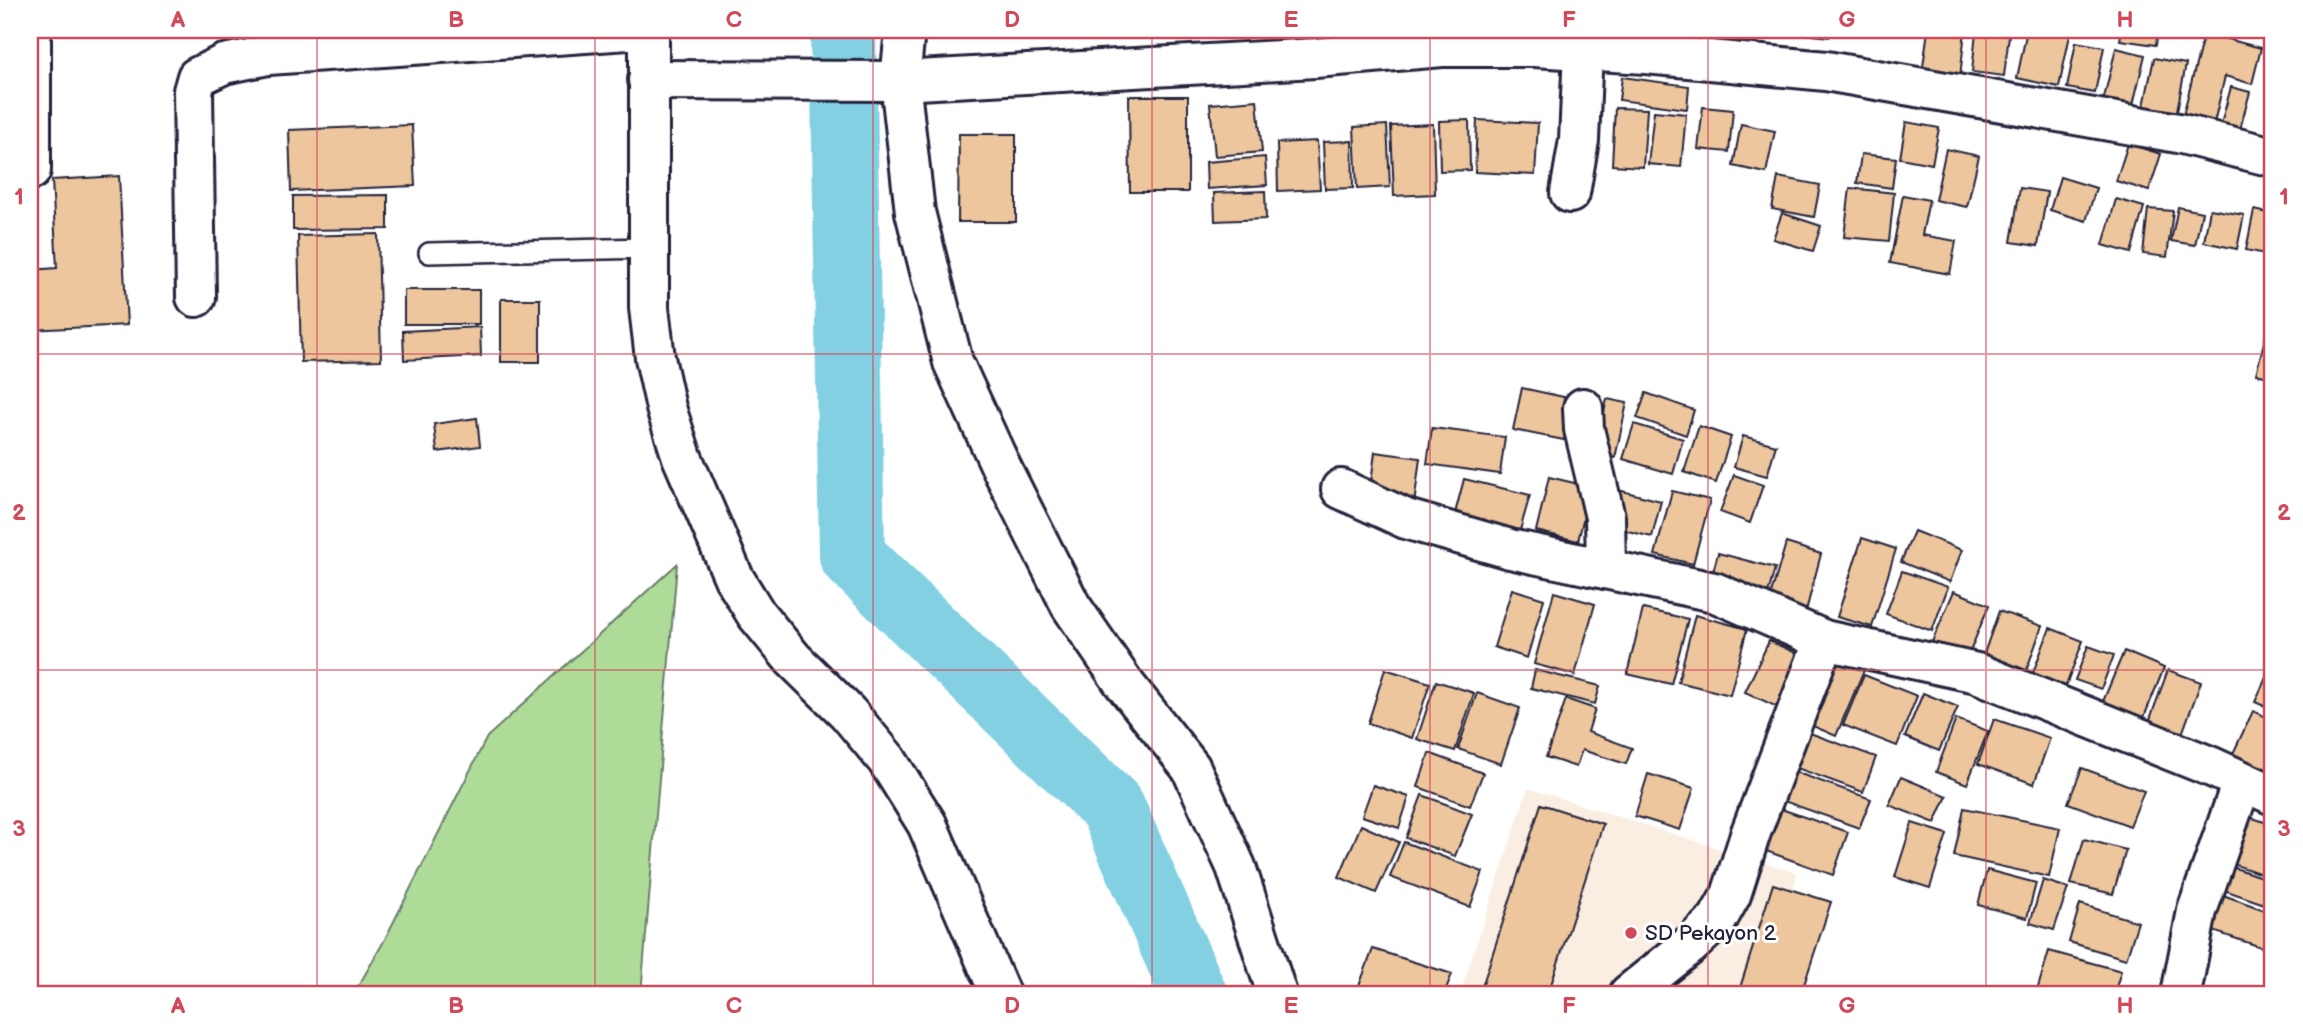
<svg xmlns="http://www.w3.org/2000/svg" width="2303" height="1024" font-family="'Balsamiq Sans',sans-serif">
<rect width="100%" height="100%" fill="#fff"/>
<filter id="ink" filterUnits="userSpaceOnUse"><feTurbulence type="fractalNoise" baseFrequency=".0143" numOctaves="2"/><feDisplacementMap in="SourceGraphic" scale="14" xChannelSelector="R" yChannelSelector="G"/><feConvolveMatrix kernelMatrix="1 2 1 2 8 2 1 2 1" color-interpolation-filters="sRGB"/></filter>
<g filter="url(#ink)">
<!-- built -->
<polygon fill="#faeee2" points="1528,788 1797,873 1768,994 1460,994"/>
<!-- green -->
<polygon fill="#afdb99" stroke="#687e6a" stroke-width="2" points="677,564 641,994 354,994 384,941 487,737"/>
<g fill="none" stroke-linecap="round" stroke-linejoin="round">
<!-- river -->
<polyline stroke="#83d0e3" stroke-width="66" points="843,30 852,556 1112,807 1194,994"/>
</g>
<!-- building -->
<g fill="#edc69d" stroke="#22223b" stroke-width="2">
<polygon points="1768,30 1830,30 1829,37"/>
<polygon points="1928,30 1965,30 1960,78 1922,74"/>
<polygon points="2027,30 2071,30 2059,87 2017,78"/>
<polygon points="2122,30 2158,30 2156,45 2120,40"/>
<polygon points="1976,31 2009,35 2004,76 1972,72"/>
<polygon points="2204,33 2261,48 2252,84 2225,76 2214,123 2183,115"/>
<polygon points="2076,42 2104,47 2095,93 2067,88"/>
<polygon points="2116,48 2145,55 2132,109 2103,102"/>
<polygon points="2154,58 2186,64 2176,116 2143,111"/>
<polygon points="1622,77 1689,86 1687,109 1619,100"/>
<polygon points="2231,87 2250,92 2240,129 2221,124"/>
<polygon points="1129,96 1188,96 1188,192 1130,192"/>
<polygon points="1257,100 1262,152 1215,156 1210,104"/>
<polygon points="1703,107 1733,110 1729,152 1698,149"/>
<polygon points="1615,108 1647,109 1643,167 1612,165"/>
<polygon points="1654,111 1686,114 1681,167 1648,164"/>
<polygon points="1469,120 1470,170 1440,171 1439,121"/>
<polygon points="1477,120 1538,123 1535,175 1475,172"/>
<polygon points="1906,122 1939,128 1932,164 1900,158"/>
<polygon points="1433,124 1435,194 1394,196 1391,126"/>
<polygon points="1741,124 1775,131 1766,173 1733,166"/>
<polygon points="412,125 415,186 291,191 289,130"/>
<polygon points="1387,125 1390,187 1357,189 1354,127"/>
<polygon points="959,134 1016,134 1016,222 958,222"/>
<polygon points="1317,141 1320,189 1278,191 1277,143"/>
<polygon points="1352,141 1353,188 1325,189 1323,142"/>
<polygon points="2128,144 2161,154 2149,191 2116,181"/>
<polygon points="1946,149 1979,156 1967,207 1935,200"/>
<polygon points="1861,154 1896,158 1892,188 1857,183"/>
<polygon points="1265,157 1267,185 1207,189 1206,162"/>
<polygon points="119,176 127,325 30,330 30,270 57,268 52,180"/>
<polygon points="1778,177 1820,185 1814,217 1772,209"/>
<polygon points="2060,177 2096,188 2086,221 2050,210"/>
<polygon points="1850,188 1894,193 1889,241 1844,237"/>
<polygon points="2020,188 2047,192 2038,246 2011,242"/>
<polygon points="1265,191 1266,219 1215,221 1214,193"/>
<polygon points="388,195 388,229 293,230 293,196"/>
<polygon points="1903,195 1929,200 1922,235 1956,241 1950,274 1890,263"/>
<polygon points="2116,199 2144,207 2131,253 2103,245"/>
<polygon points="2178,207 2202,212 2195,245 2171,241"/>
<polygon points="2148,209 2173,211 2167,257 2143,254"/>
<polygon points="2210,209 2244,215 2237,249 2204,242"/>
<polygon points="2254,210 2273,214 2273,239 2270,255 2246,250"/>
<polygon points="1782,213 1821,226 1813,251 1773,239"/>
<polygon points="378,234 381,360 301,362 298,236"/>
<rect x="404" y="290" width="75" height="34"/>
<rect x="501" y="299" width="39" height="63"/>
<polygon points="480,327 481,356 404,360 403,331"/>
<polygon points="2265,338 2273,340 2273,378 2256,374"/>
<polygon points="1522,388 1573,399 1564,440 1513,430"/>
<polygon points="1646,393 1694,410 1686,435 1637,418"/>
<polygon points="1607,399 1627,403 1615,458 1595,453"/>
<polygon points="477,418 480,446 437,452 434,424"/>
<polygon points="1634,424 1683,439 1673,474 1623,459"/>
<polygon points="1699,426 1731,437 1716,483 1684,472"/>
<polygon points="1432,428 1505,437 1500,474 1427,464"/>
<polygon points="1743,436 1776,445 1767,476 1734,467"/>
<polygon points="1375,452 1420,458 1414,505 1369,498"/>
<polygon points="1734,475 1763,485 1750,523 1720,512"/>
<polygon points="1549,477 1591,487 1578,541 1536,531"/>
<polygon points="1464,479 1530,495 1517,541 1452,525"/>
<polygon points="1622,491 1661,501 1652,537 1612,527"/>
<polygon points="1672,491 1710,500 1693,564 1655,555"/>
<polygon points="1914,531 1962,550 1950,582 1901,562"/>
<polygon points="1862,538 1896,549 1872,627 1837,617"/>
<polygon points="1786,543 1821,554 1806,611 1769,601"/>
<polygon points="1718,553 1775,568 1767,598 1710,583"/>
<polygon points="1902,571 1948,587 1932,631 1886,614"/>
<polygon points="1512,589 1544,599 1527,658 1494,647"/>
<polygon points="1954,591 1989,605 1965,664 1929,649"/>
<polygon points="1554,592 1595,604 1575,675 1534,664"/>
<polygon points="1643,609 1688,619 1671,684 1627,674"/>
<polygon points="1999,611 2042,626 2023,680 1980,665"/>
<polygon points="1695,615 1747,629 1730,695 1678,682"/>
<polygon points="2050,628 2083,641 2062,696 2029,683"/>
<polygon points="1769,641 1812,660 1788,712 1745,692"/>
<polygon points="2088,646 2114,655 2101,689 2075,680"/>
<polygon points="2124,651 2164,668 2140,727 2099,711"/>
<polygon points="1826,654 1864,670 1836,736 1799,720"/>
<polygon points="2273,662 2273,710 2255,702"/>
<polygon points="1385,669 1430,683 1412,738 1368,723"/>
<polygon points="1535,670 1600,686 1595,704 1531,688"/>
<polygon points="2168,670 2201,682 2179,742 2146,730"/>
<polygon points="1864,675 1917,696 1897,746 1843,725"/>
<polygon points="1436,681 1474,693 1455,751 1417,739"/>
<polygon points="1477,693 1520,708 1501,764 1458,749"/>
<polygon points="1923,693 1958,707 1939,751 1905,737"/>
<polygon points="1566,699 1595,709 1588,732 1632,748 1626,764 1582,750 1576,767 1546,757"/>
<polygon points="2253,711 2273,720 2273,763 2266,779 2229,762"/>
<polygon points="1956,719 1988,731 1967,784 1936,772"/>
<polygon points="1994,719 2050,738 2034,784 1978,764"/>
<polygon points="1807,732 1876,757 1863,792 1794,767"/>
<polygon points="1429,753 1483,773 1470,806 1418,787"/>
<polygon points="2082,768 2144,791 2130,826 2068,803"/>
<polygon points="1792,771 1871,799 1859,828 1781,800"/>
<polygon points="1648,774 1694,788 1680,830 1635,816"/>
<polygon points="1901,777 1947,796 1935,823 1889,805"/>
<polygon points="1373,785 1409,797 1399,828 1362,816"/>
<polygon points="1422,795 1472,814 1455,856 1406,838"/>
<polygon points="1541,804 1603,824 1548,994 1485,994 1480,993"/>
<polygon points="1964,808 2060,828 2049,877 1954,856"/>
<polygon points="1781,809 1848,832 1833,875 1766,851"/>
<polygon points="2247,816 2273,825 2273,878 2230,863"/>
<polygon points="1912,823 1947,834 1930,888 1895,877"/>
<polygon points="1361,825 1399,842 1376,893 1339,877"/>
<polygon points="2084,839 2126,850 2113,894 2071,884"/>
<polygon points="1404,842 1483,872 1470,907 1390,877"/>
<polygon points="2232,867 2273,881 2273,907 2224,890"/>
<polygon points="1987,870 2036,883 2027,918 1978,905"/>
<polygon points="2043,880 2068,888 2054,930 2030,923"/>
<polygon points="1773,884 1831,902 1801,994 1738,994"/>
<polygon points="2223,895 2273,913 2273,951 2210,930"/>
<polygon points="2080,904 2138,922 2126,959 2069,942"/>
<polygon points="1373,949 1452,974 1444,994 1356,994"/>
<polygon points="2049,951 2121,971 2114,994 2036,994"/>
</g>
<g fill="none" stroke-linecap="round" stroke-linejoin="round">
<!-- lane casing -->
<g stroke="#22223b" stroke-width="24">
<polyline id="lane" points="429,253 648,248"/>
</g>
<!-- street casing -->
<g stroke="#22223b" stroke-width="44">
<g id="street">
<polyline points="649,30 649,308 655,358 666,408 682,457 734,578 756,614 793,659 848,713 887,760 927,824 1000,994"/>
<polyline points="905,30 900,81 915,212 953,362 1003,471 1071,606 1123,682 1191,768 1236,867 1277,994"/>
<polyline points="648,80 900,81 1315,58 1442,47 1534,47 1646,54 1826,71 2178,133 2273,157"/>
<polyline points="31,170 31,30"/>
<polyline points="1570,193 1579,140 1583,50"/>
<polyline points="196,297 193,91 197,77 224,64 268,55 628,30"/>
<polyline points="1583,408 1584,429 1605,517 1606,569"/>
<polyline points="1341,489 1406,519 1510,549 1714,592 1824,640 1977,673 2212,767 2273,795"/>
<polyline points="1629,994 1689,946 1717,920 1731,895 1751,832 1824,640"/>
<polyline points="2181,994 2197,911 2242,782"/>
</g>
</g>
<!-- lane -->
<use href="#lane" stroke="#fff" stroke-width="19"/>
<!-- street -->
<use href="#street" stroke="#fff" stroke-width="38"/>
</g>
</g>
<!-- grid -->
<path fill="none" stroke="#d1495b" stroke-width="2" stroke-opacity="0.55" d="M317 30V994M595 30V994M873 30V994M1152 30V994M1430 30V994M1708 30V994M1986 30V994M30 354H2273M30 670H2273"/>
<!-- markers -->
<circle fill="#d1495b" stroke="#fff" stroke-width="2.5" cx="1631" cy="933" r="7"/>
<g text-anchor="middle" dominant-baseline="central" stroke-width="6" stroke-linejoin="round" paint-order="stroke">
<!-- poi labels -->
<g font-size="21" fill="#22223b" stroke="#fff" text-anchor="start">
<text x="1645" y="933">SD Pekayon 2</text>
</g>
</g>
<!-- margin -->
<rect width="2303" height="1024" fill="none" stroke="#fff" stroke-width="77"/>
<rect x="38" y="38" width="2226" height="948" fill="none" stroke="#d1495b" stroke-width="2.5"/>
<g font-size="23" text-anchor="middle" font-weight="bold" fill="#d1495b">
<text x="178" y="27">A</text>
<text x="456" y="27">B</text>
<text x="734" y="27">C</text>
<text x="1012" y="27">D</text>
<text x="1291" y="27">E</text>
<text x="1569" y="27">F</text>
<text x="1847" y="27">G</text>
<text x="2125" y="27">H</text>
<text x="19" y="204">1</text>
<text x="2284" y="204">1</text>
<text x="19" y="520">2</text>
<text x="2284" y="520">2</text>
<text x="19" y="836">3</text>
<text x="2284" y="836">3</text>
<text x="178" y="1013">A</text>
<text x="456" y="1013">B</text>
<text x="734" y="1013">C</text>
<text x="1012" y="1013">D</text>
<text x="1291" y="1013">E</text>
<text x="1569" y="1013">F</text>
<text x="1847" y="1013">G</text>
<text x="2125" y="1013">H</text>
</g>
</svg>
